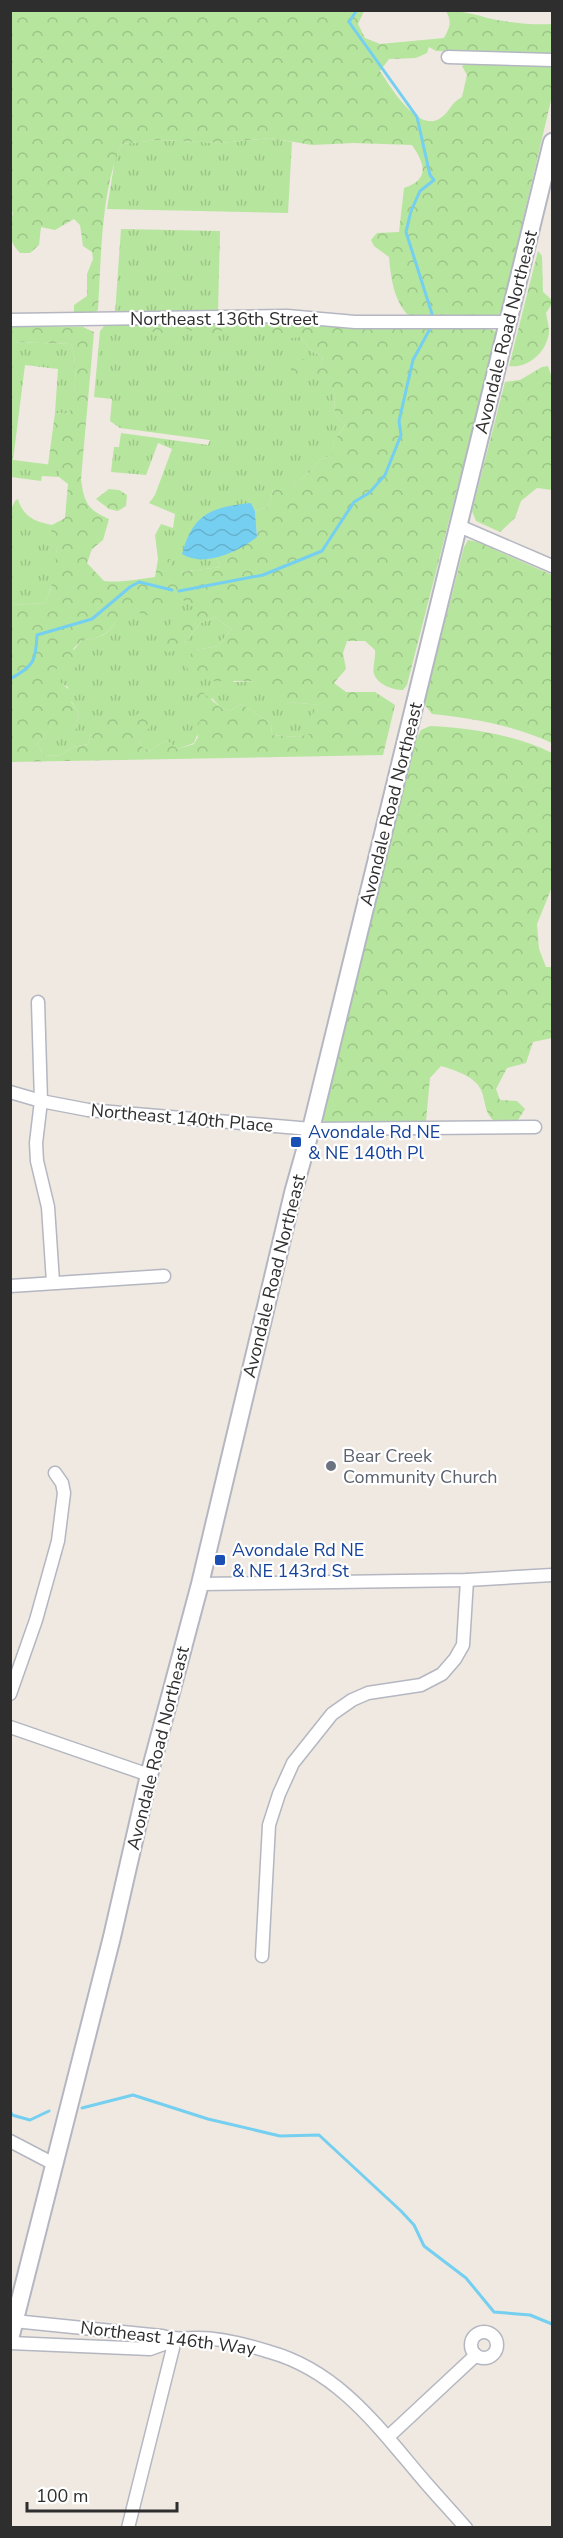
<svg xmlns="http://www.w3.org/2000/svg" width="563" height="2538" font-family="'Nunito Sans',sans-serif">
<defs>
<pattern id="grass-tufts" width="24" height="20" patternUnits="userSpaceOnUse" patternTransform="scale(1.5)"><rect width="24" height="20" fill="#b6e59e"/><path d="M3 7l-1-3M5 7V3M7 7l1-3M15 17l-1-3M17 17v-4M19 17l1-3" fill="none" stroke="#9dc588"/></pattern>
<pattern id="forest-crowns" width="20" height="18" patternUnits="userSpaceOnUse" patternTransform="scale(1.5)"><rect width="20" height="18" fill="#b6e59e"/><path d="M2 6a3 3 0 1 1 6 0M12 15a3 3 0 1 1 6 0" fill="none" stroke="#9dc588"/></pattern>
<pattern id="water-waves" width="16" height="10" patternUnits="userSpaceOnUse" patternTransform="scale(1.5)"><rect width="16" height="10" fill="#75cff0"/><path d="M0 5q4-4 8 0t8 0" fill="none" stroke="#66b2ce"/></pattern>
</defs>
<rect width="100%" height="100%" fill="#efe9e1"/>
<!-- grass -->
<g fill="url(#grass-tufts)">
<polygon points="270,138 292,142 288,213 107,209 115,159 122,144 158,140 221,143"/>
<polygon points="121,229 220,231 218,312 115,314"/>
<polygon points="113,324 275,324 269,332 300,337 313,352 322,356 323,362 311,372 326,380 334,391 335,414 345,425 333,443 335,454 319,460 312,471 294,484 273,489 269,507 255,511 251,503 205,559 217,557 220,567 181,572 180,585 169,582 171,560 158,559 155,535 161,524 173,528 175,514 149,503 155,495 172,449 158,443 146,475 111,472 114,447 119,447 121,433 208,445 210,440 120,428 110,421 112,399 94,397 100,331 105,325"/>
<path d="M11 342 71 344C78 360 76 399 70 414L55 413 58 369 25 365 13 460 61 466 59 477 42 476 41 481 11 477Z"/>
<path d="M18 499C23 517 36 522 52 525 51 538 57 545 57 554 57 570 52 588 45 603L11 605 10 511 15 501Z"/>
<path d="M174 595H181V599L196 608 184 644 200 623 215 617 231 629 218 646 196 650 234 682 257 681 288 702 321 705 313 733 298 737 272 735 271 723 241 704 230 711 220 707 212 698 194 743 178 749 166 740 150 751 142 747 138 739 125 728 91 733 88 744 73 747 61 755 44 756 37 744 47 732H69L76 728 79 713 71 701 68 687 58 682 49 673 59 668 82 640C106 638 112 632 121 609Z"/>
</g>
<!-- forest -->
<g fill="url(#forest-crowns)" fill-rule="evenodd">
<path d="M11 11H364L358 24 365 38 380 44 444 38C450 27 452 22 446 11 464 10 479 16 497 20 516 23 533 25 552 24V55L436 51 429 47 427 53 416 58 389 59 380 71C390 86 417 132 439 119 449 114 450 103 462 97L467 75 462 66 469 61 552 64V96L501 313 496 317H410C394 302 391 279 389 257L374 246 371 240 377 233 399 232 404 188C430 179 425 164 412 145L354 143 312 145 270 138 221 143 158 140 122 144C101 187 101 261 98 310L94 313 74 315V305L87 296V274L93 259 92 252 83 246 80 225 74 219 55 230 41 227 39 245 30 253H20C9 242 7 228 13 213L10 209Z"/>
<path d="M538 251 542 256 543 292 552 300V304L546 313C547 319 549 326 549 332 547 352 528 369 509 366Z"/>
<path d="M126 324H227L218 335 205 337 185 328C166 337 145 331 126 326Z"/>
<path d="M275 324 347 327 458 326 493 330 497 333 407 685 403 690C393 690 378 685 374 674 372 669 376 657 375 650L365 641H347L343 653 346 669 334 683 346 692H375L395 705 383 755 11 762V605L45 603 51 589 57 551 51 538 52 525 65 518 68 484 59 477 60 466 48 465 55 413 69 414C76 399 78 360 71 344L11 342V326L83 327 94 332 81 479C84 503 88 510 109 519L103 540 92 549 87 563 104 581C122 583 137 579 155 577L158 559H171L172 568 169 582 179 584 181 572 220 567 217 557 234 551 257 537 255 511 269 507 273 489 281 480 294 484 312 471 319 460 334 454 333 443 345 425 335 414 334 391 325 380 311 372 298 376 289 366 292 360 309 359 319 365 323 362 322 356 313 352 300 337 276 340 268 332ZM174 595H181V599L195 608C178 616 162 626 161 646L167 653 184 644 200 623 215 617 231 629 218 646 196 650 184 659 188 670 213 681H257L271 698 288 702 320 705 310 717 312 733 298 737 272 735 271 723 241 704 230 711 220 707 202 692 192 698 194 711 202 718 195 727 198 737 194 744 178 749 166 740 150 751 142 747 138 739 152 725 148 715 137 714 125 728 115 719 101 716 91 733 88 744 73 747 61 755 44 756 37 744 47 732H69L76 729 79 713 71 702 74 695C67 686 58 682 50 673L59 668 73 673 79 660 73 649 82 640C106 638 112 631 122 609L134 607 141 614 155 617 170 607Z"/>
<polygon points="548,366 552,378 552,490 537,488 521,501 515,518 500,532 476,521 472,511 505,382 520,380 542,367"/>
<polygon points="109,489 119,490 127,495 126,506 118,511 109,509 96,499"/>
<path d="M468 540 478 542 552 575V743C514 726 474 718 432 714L424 704 464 547Z"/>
<path d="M430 726C469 728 518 735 552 753V887L537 924 539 949 546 967H552V1038L533 1042 526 1063 507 1068 496 1089 500 1100 517 1101 525 1109 518 1120H493C484 1112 486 1101 481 1090 475 1076 454 1070 441 1066L430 1078 426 1121 325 1122 320 1117 415 741 421 730Z"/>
</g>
<!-- water -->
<path fill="url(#water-waves)" d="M251 503 255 511 257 537C238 552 204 568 182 554 193 513 212 507 251 503Z"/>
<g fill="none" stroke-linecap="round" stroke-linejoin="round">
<!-- stream -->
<g stroke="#75cff0" stroke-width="3">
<polyline points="357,10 349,22 417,117 430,175 434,180 420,191 411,211 406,232 433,317"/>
<polyline points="179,591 263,575 322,551 354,502 369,493 385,475 401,435 399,421 413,360 431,327"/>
<path d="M10 679C34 666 36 661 37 635L92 619 130 587 139 582 172 590"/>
<polyline points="82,2108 133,2095 208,2119 280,2136 319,2135 401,2211 414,2225 424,2246 466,2278 494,2312 530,2315 552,2324"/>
<polyline points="10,2110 12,2115 30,2120 49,2111"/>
</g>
<!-- minor casing -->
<g stroke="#b4b7c1" stroke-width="15">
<g id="minor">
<polyline points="448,57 552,60"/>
<polyline points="10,320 287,316 355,322 509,322"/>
<polyline points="459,526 552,566"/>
<polyline points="38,1002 41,1101 36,1143 37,1161 48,1207 53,1282"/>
<polyline points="10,1092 41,1101 88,1110 311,1129 535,1127"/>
<polyline points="10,1286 164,1276"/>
<polyline points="200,1584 467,1580 552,1575"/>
<polyline points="10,1694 36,1620 58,1541 64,1493 62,1483 55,1473"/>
<polyline points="10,1727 149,1775"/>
<polyline points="262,1956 269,1825 279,1794 293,1763 332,1714 352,1700 368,1693 421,1685 442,1674 455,1659 463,1645 467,1580"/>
<polyline points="10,2141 54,2164"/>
<path d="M14 2321 162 2336C175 2340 185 2338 198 2338 222 2338 248 2345 270 2352 341 2372 381 2431 426 2483 439 2498 453 2513 466 2528"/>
<circle cx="484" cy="2345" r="13"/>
<polyline points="10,2343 150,2349 175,2340"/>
<polyline points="388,2437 476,2355"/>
<polyline points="128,2528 175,2340"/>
</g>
</g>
<!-- secondary casing -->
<g stroke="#b4b7c1" stroke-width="20">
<polyline id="secondary" points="10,2339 112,1937 149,1775 200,1584 293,1193 311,1129 552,142"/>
</g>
<!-- minor -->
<use href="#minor" stroke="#fff" stroke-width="12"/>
<!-- secondary -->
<use href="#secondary" stroke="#fff" stroke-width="16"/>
</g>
<!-- markers -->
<g fill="#1a4fb4" stroke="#fff" stroke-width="2">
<rect x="290" y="1136" width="12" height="12" rx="3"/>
<rect x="214" y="1554" width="12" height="12" rx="3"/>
</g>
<circle fill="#6b7280" stroke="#fff" stroke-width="2" cx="331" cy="1466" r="6"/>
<g text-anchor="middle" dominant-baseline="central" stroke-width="4.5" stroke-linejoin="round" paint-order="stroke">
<!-- street labels -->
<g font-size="18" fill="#2e2e2e" stroke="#fff">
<text x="224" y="319">Northeast 136th Street</text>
<text transform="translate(506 332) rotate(-76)">Avondale Road Northeast</text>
<text transform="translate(391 804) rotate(-76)">Avondale Road Northeast</text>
<text transform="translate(182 1118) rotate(5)">Northeast 140th Place</text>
<text transform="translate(274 1276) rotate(-76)">Avondale Road Northeast</text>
<text transform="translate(158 1748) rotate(-76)">Avondale Road Northeast</text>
<text transform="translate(168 2338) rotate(7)">Northeast 146th Way</text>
</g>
<!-- transit labels -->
<g font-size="18" fill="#164399" stroke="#fff" text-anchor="start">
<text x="308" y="1132">Avondale Rd NE<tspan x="308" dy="21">&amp; NE 140th Pl</tspan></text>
<text x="232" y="1550">Avondale Rd NE<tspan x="232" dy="21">&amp; NE 143rd St</tspan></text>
</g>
<!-- worship labels -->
<g font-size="18" fill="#5b616d" stroke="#fff" text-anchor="start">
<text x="343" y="1456">Bear Creek<tspan x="343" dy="21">Community Church</tspan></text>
</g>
</g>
<!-- border -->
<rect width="563" height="2538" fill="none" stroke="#2e2e2e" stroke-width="24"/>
<!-- scale -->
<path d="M27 2502v9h150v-9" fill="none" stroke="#2e2e2e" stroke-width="3"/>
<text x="36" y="2502" font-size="18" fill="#2e2e2e" stroke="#ffffff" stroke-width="4.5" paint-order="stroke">100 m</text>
</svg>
